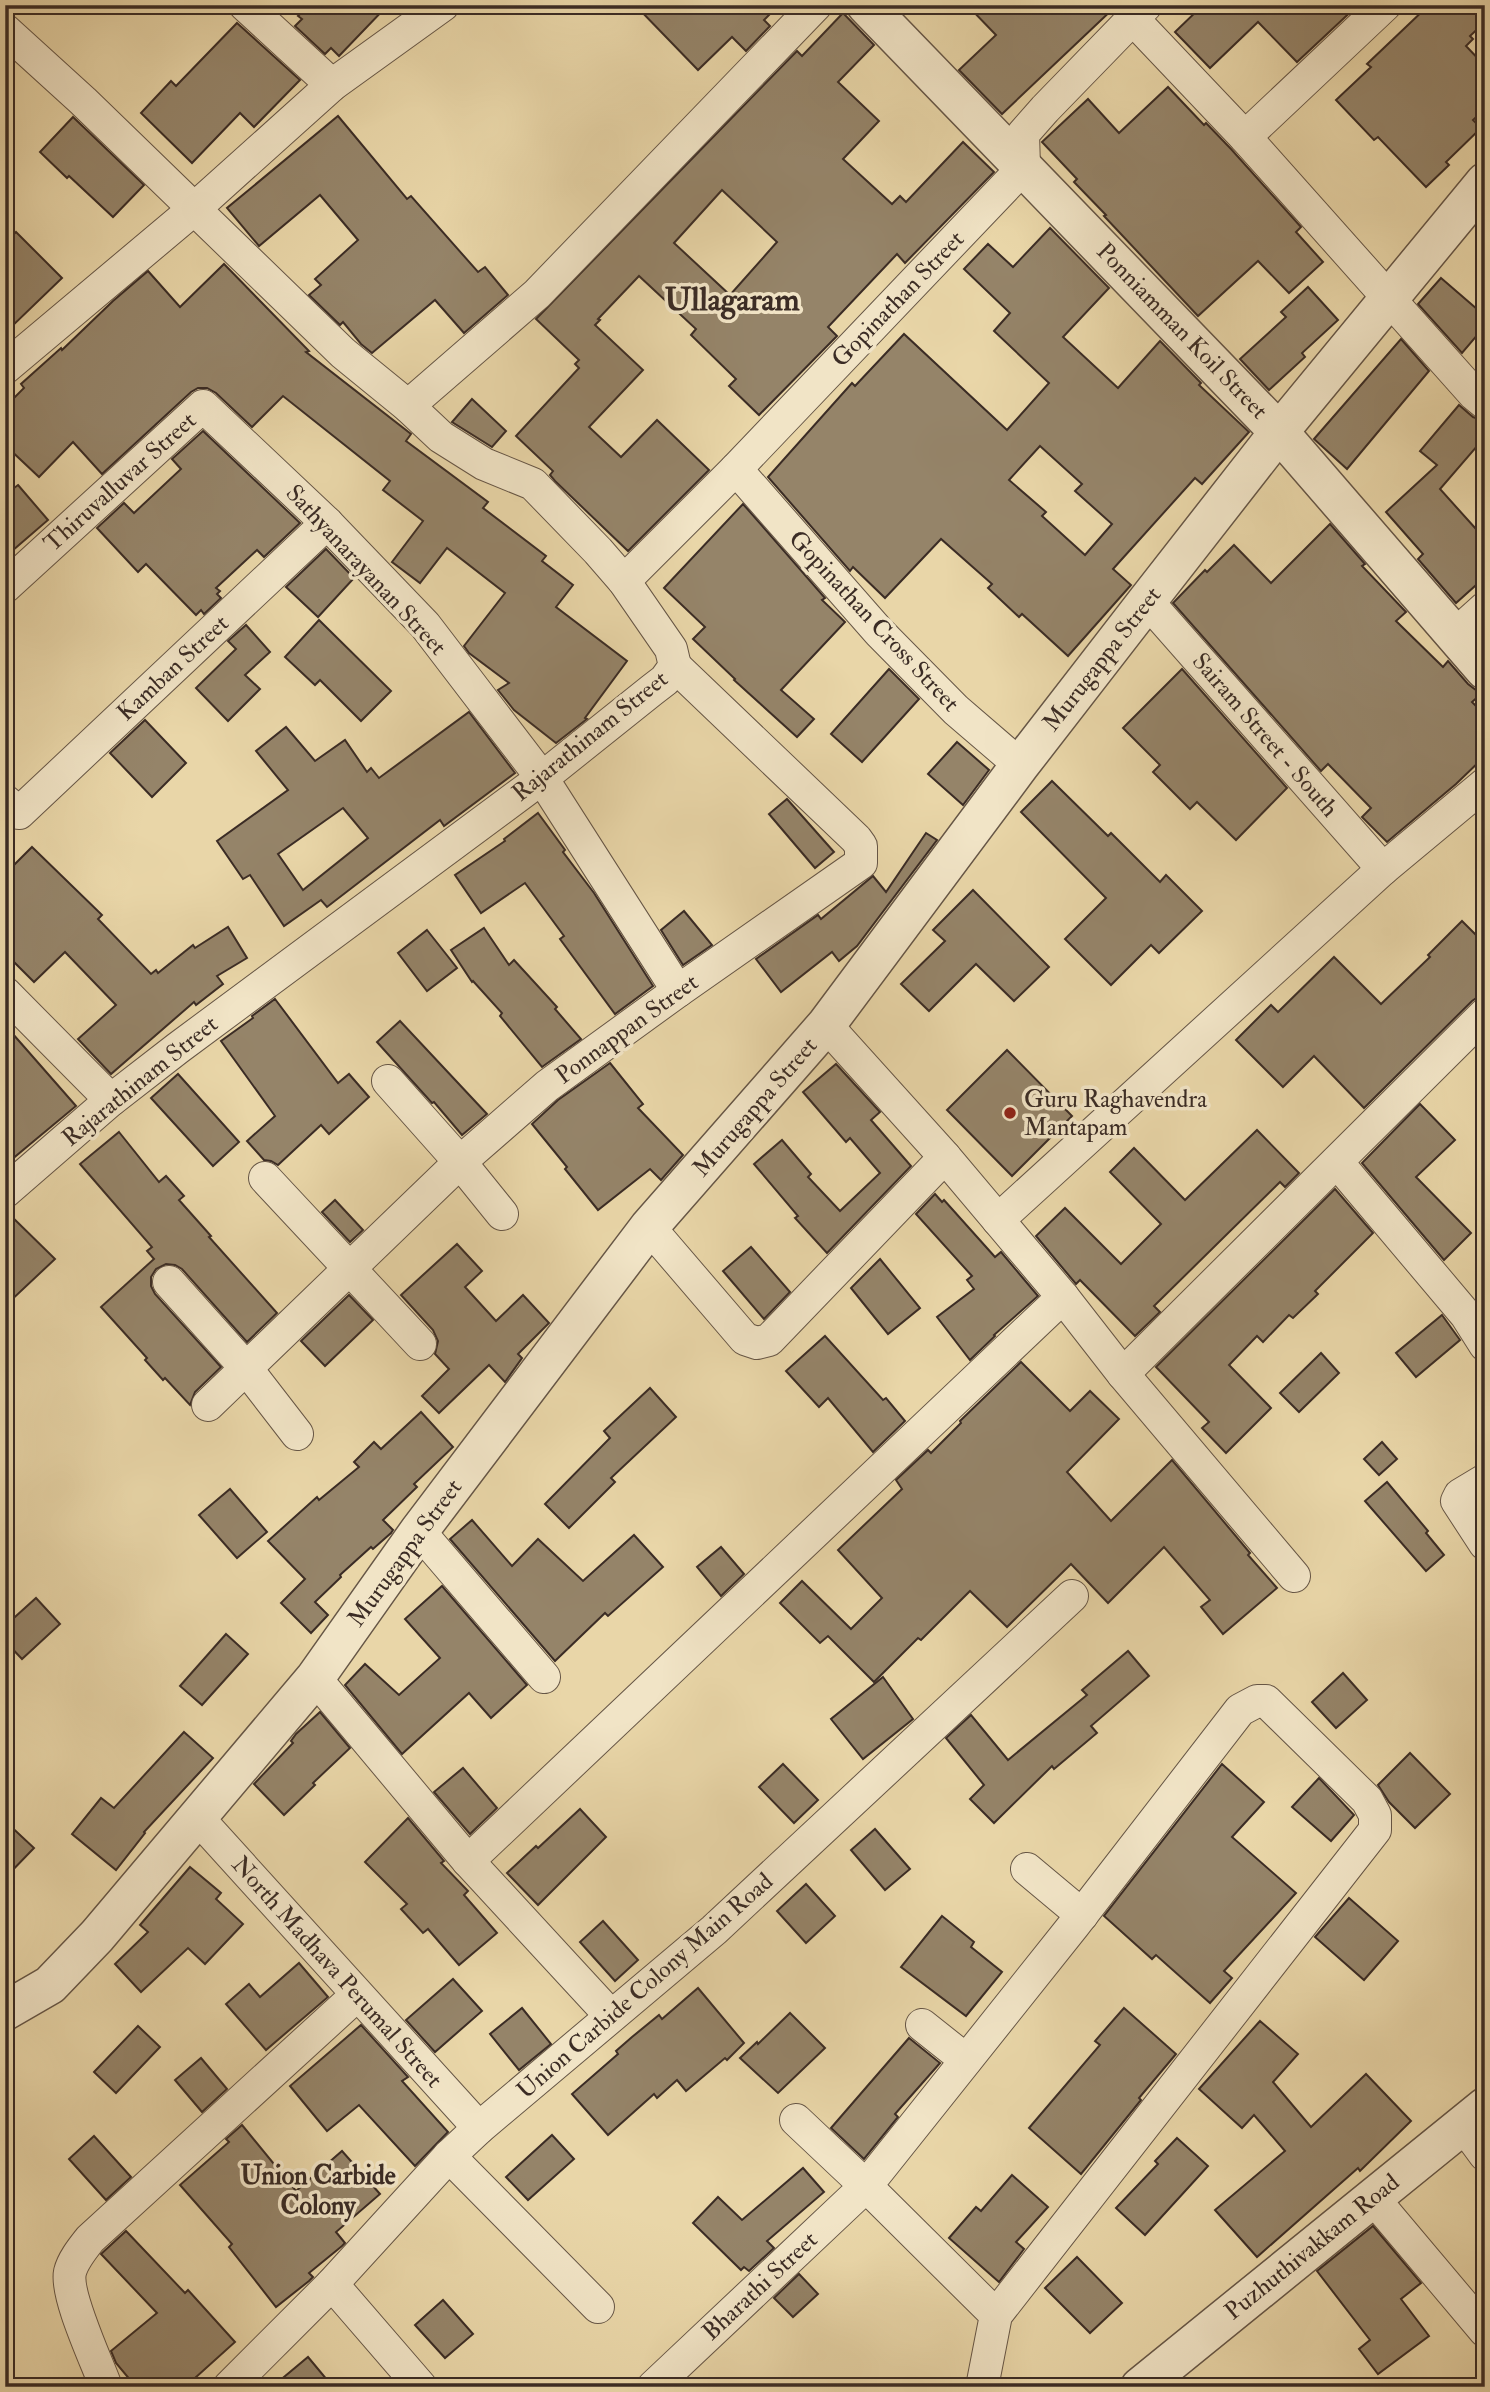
<svg xmlns="http://www.w3.org/2000/svg" width="1490" height="2392" font-family="'IM FELL Double Pica',serif">
<rect width="100%" height="100%" fill="#e9d6a8"/>
<filter id="stains"><feTurbulence type="fractalNoise" baseFrequency=".00286" numOctaves="4"/><feColorMatrix values="0 0 0 0 .2 0 0 0 0 .09 0 0 0 0 .02 0 0 0 .5 -.17"/></filter>
<radialGradient id="worn" r=".72"><stop offset=".6" stop-color="#630" stop-opacity="0"/><stop offset="1" stop-color="#630" stop-opacity=".3"/></radialGradient>
<!-- building -->
<g fill="#958469" stroke="#3b2c25" stroke-width="2" fill-rule="evenodd">
<polygon points="309,5 388,5 339,56 331,48 325,54 295,26 302,19 298,16"/>
<polygon points="635,5 779,5 764,20 770,26 746,51 732,37 698,70"/>
<polygon points="967,5 1117,5 1002,114 959,70 996,35"/>
<polygon points="1203,5 1358,5 1297,62 1258,22 1210,68 1175,32"/>
<polygon points="1429,5 1485,5 1485,22 1470,36 1473,39 1466,46 1485,66 1485,109 1473,120 1481,128 1446,162 1449,165 1426,187 1378,137 1374,140 1336,100 1371,67 1367,64"/>
<path d="M843 13 874 45 838 82 879 121 843 159 892 204 900 196 906 202 963 142 994 172 905 263 897 254 828 327 837 336 759 415 729 386 736 379 691 335 696 329 639 276 598 319 600 320 595 325 643 370 589 427 621 457 657 420 709 470 628 551 555 481 550 475 553 471 516 436 579 368 575 364 579 360 536 319 797 51 802 56ZM722 190 777 242 730 295 674 243Z"/>
<polygon points="237,23 300,80 254,127 240,113 192,163 141,113 171,81 176,86"/>
<polygon points="1168,87 1204,125 1206,123 1231,149 1301,227 1296,232 1323,262 1289,293 1258,261 1198,316 1104,216 1106,215 1074,182 1077,179 1042,142 1088,99 1119,133"/>
<polygon points="338,116 407,199 411,196 478,272 485,267 508,295 464,333 435,300 372,353 361,344 343,322 340,325 309,295 321,285 315,279 358,240 320,195 259,246 227,208"/>
<polygon points="73,117 144,185 113,217 69,176 67,178 40,152"/>
<path d="M1050 228 1109 288 1063 337 1118 388 1160 341 1201 383 1199 385 1249 432 1202 484 1195 478 1113 569 1131 585 1068 656 1022 614 1019 617 988 588 992 584 941 539 885 598 853 567 850 571 768 477 852 383 855 386 904 334 1007 430 1049 383 994 331 1010 313 964 269 988 244 1013 267ZM1040 446 1082 484 1075 491 1112 524 1085 555 1042 516 1046 512 1009 480Z"/>
<polygon points="16,232 62,278 5,333 5,243"/>
<polygon points="224,264 309,351 306,352 411,434 406,441 488,502 483,508 546,556 542,561 573,585 556,607 627,661 585,718 587,719 556,743 514,710 498,690 509,683 469,653 464,646 505,593 447,548 420,583 392,562 423,521 383,490 390,481 283,396 252,427 216,393 207,388 198,388 191,392 102,474 73,442 39,477 5,445 5,407 24,388 21,384 61,348 62,350 113,301 148,271 180,307"/>
<polygon points="1441,278 1485,316 1485,326 1462,353 1418,304"/>
<polygon points="1308,287 1338,320 1302,353 1305,357 1269,390 1240,359 1286,317 1281,312"/>
<polygon points="1401,339 1429,371 1347,469 1314,439"/>
<polygon points="472,399 506,431 492,447 452,422"/>
<polygon points="1459,405 1473,417 1485,421 1485,437 1440,489 1485,539 1485,577 1456,603 1418,559 1423,554 1386,512 1437,465 1420,451"/>
<polygon points="203,431 300,523 264,557 257,550 216,588 220,591 217,594 221,598 204,614 201,610 196,615 146,564 138,572 97,528 124,503 134,513 181,469 172,459"/>
<polygon points="18,485 48,520 5,557 5,495"/>
<polygon points="743,504 825,598 822,600 845,622 781,690 814,719 797,737 734,680 735,679 693,639 705,627 664,588"/>
<polygon points="1330,524 1365,564 1362,566 1406,612 1396,621 1443,667 1448,661 1468,684 1481,694 1472,702 1485,715 1485,756 1456,784 1387,842 1362,817 1371,808 1328,764 1321,771 1173,603 1205,570 1207,572 1234,545 1271,583"/>
<polygon points="326,549 354,578 318,617 286,587"/>
<polygon points="319,620 391,691 361,721 320,680 315,685 285,657"/>
<polygon points="246,625 270,652 245,675 260,689 228,721 196,688 236,649 228,641"/>
<polygon points="889,669 919,699 862,762 831,734"/>
<polygon points="1182,669 1287,788 1236,840 1197,802 1190,809 1153,772 1160,765 1123,728"/>
<path d="M469 712 515 773 444 826 440 820 327 907 321 900 284 926 250 875 243 879 217 841 288 790 256 751 286 727 315 761 345 740 367 772 371 768 379 778ZM343 808 368 838 303 890 278 854Z"/>
<polygon points="145,720 186,763 152,797 110,753"/>
<polygon points="957,742 989,770 963,805 928,774"/>
<polygon points="1052,781 1108,836 1111,833 1160,882 1166,875 1202,911 1159,953 1151,945 1111,985 1065,939 1106,898 1021,812"/>
<polygon points="787,799 834,852 815,868 769,814"/>
<polygon points="538,813 565,850 563,852 594,893 653,986 615,1014 560,939 564,936 525,883 481,913 455,875 505,841 504,839"/>
<polygon points="926,833 937,840 857,946 839,961 832,952 781,992 756,959 818,915 821,919 873,876 886,892"/>
<polygon points="32,847 102,915 98,919 151,974 156,970 158,973 193,945 195,948 228,927 247,958 217,976 223,984 196,1005 194,1002 111,1074 78,1039 116,1005 65,952 34,982 5,953 5,874"/>
<polygon points="973,890 1049,967 1014,1001 976,964 929,1011 901,984 945,941 933,930"/>
<polygon points="684,911 712,945 683,965 661,930"/>
<polygon points="1462,921 1485,944 1485,992 1472,1001 1364,1108 1314,1056 1283,1087 1236,1040 1271,1005 1278,1012 1334,957 1381,1004 1430,957 1428,955"/>
<polygon points="484,928 509,965 514,960 557,1007 555,1009 581,1039 542,1067 500,1016 502,1013 473,981 472,982 451,950"/>
<polygon points="427,930 457,968 427,991 398,953"/>
<polygon points="275,999 338,1083 349,1074 369,1097 329,1134 321,1125 278,1165 271,1161 264,1160 247,1141 275,1116 221,1041 253,1018 252,1016"/>
<polygon points="400,1021 487,1114 462,1135 434,1102 432,1103 377,1042"/>
<polygon points="5,1025 76,1106 5,1165"/>
<polygon points="1007,1050 1072,1116 1012,1176 947,1110"/>
<polygon points="610,1063 643,1104 638,1108 683,1155 661,1180 650,1169 598,1210 565,1169 567,1167 532,1124 558,1100"/>
<polygon points="836,1064 880,1112 871,1120 911,1166 827,1253 795,1218 798,1216 754,1164 782,1140 811,1174 808,1177 840,1211 880,1173 850,1138 846,1142 803,1092"/>
<polygon points="178,1074 239,1142 213,1166 151,1098"/>
<polygon points="1420,1104 1455,1140 1416,1177 1471,1233 1444,1260 1362,1163"/>
<polygon points="1257,1130 1299,1173 1285,1187 1280,1182 1154,1306 1160,1312 1135,1336 1080,1280 1076,1284 1036,1236 1065,1208 1121,1264 1161,1224 1110,1172 1134,1148 1185,1200"/>
<polygon points="119,1132 159,1182 166,1176 184,1196 179,1200 211,1236 209,1237 277,1313 247,1342 182,1269 175,1265 166,1264 156,1269 151,1277 151,1286 155,1294 221,1367 195,1392 190,1405 165,1378 163,1380 145,1360 147,1358 101,1307 154,1259 147,1251 152,1247 80,1164"/>
<polygon points="1335,1189 1373,1233 1315,1291 1318,1294 1293,1318 1289,1315 1263,1342 1257,1336 1229,1365 1271,1408 1226,1453 1202,1428 1209,1422 1156,1367"/>
<polygon points="935,1194 942,1202 944,1200 995,1257 1001,1252 1038,1296 994,1335 995,1336 970,1360 937,1317 974,1289 967,1280 972,1276 916,1214"/>
<polygon points="335,1200 363,1230 350,1242 322,1212"/>
<polygon points="5,1210 55,1259 5,1306"/>
<polygon points="457,1244 482,1271 465,1287 496,1321 523,1295 549,1323 518,1354 522,1358 505,1382 489,1365 439,1413 422,1396 449,1369 435,1354 438,1341 433,1330 401,1295"/>
<polygon points="751,1247 790,1292 764,1319 723,1271"/>
<polygon points="880,1259 920,1308 888,1334 851,1288"/>
<polygon points="349,1295 373,1320 325,1366 301,1341"/>
<polygon points="1442,1315 1460,1340 1416,1377 1396,1353"/>
<polygon points="825,1336 883,1400 886,1398 905,1421 873,1452 828,1398 819,1407 786,1371"/>
<polygon points="1321,1353 1339,1373 1299,1412 1280,1393"/>
<polygon points="1021,1362 1070,1411 1090,1391 1119,1419 1067,1472 1111,1521 1172,1460 1250,1553 1248,1555 1277,1588 1223,1634 1201,1607 1210,1600 1164,1547 1108,1603 1071,1564 1007,1627 970,1591 921,1640 918,1638 874,1682 828,1636 820,1643 780,1603 802,1581 851,1629 882,1598 838,1550 902,1489 896,1480 928,1450 931,1453 961,1423 960,1421"/>
<polygon points="650,1388 676,1417 611,1478 615,1482 569,1528 545,1504 610,1438 604,1431"/>
<polygon points="421,1412 453,1447 414,1484 417,1487 383,1520 393,1530 391,1533 373,1549 371,1547 340,1575 341,1577 315,1602 328,1615 311,1633 281,1603 305,1579 268,1541 317,1497 319,1500 359,1467 354,1462 374,1442 381,1449"/>
<polygon points="1382,1442 1397,1459 1379,1475 1364,1459"/>
<polygon points="1387,1482 1428,1531 1426,1533 1444,1555 1426,1571 1365,1501"/>
<polygon points="230,1489 267,1532 237,1558 199,1515"/>
<polygon points="472,1520 512,1566 538,1539 583,1581 634,1535 663,1567 608,1616 605,1613 555,1661 450,1539"/>
<polygon points="721,1547 744,1574 721,1596 697,1567"/>
<polygon points="442,1586 527,1685 491,1718 469,1693 402,1754 345,1685 365,1664 399,1695 440,1658 405,1619"/>
<polygon points="36,1598 60,1624 22,1659 5,1641 5,1626"/>
<polygon points="226,1634 248,1654 202,1705 180,1686"/>
<polygon points="1128,1651 1149,1676 1091,1726 1097,1733 1054,1769 1052,1766 994,1823 970,1799 984,1785 946,1738 971,1715 1008,1760 1087,1695 1082,1690"/>
<polygon points="1343,1673 1367,1700 1336,1728 1312,1702"/>
<polygon points="883,1677 913,1719 863,1759 831,1719"/>
<polygon points="320,1712 350,1748 313,1783 315,1785 284,1815 254,1784 293,1743 291,1741 296,1734"/>
<polygon points="184,1732 213,1758 144,1832 145,1833 116,1870 72,1834 101,1798 114,1808"/>
<polygon points="1410,1753 1450,1794 1415,1828 1389,1802 1378,1785"/>
<polygon points="783,1764 818,1800 794,1823 759,1787"/>
<polygon points="1222,1764 1264,1802 1232,1837 1296,1893 1224,1971 1232,1978 1210,2003 1156,1955 1152,1959 1104,1916"/>
<polygon points="463,1768 497,1808 470,1834 434,1792"/>
<polygon points="1319,1778 1354,1815 1331,1841 1292,1807"/>
<polygon points="580,1809 606,1837 538,1905 507,1873 536,1846 538,1848"/>
<polygon points="408,1818 444,1861 441,1863 468,1891 464,1895 497,1933 459,1965 428,1929 423,1933 401,1909 407,1904 365,1862"/>
<polygon points="5,1821 34,1848 5,1878"/>
<polygon points="875,1829 910,1869 885,1890 851,1850"/>
<polygon points="190,1867 221,1893 216,1899 243,1924 205,1964 188,1948 141,1992 115,1964 148,1932 140,1925"/>
<polygon points="806,1884 835,1916 806,1943 777,1911"/>
<polygon points="1349,1898 1398,1941 1364,1980 1315,1937"/>
<polygon points="942,1916 974,1942 971,1947 1002,1972 966,2016 901,1967"/>
<polygon points="603,1921 638,1960 615,1981 580,1942"/>
<polygon points="299,1963 328,1997 266,2050 226,2004 249,1984 260,1997"/>
<polygon points="453,1979 482,2011 435,2052 406,2020"/>
<polygon points="698,1988 744,2043 727,2060 725,2058 686,2091 677,2080 657,2098 654,2094 608,2135 572,2094 618,2054 616,2051 632,2037 659,2015 662,2019"/>
<polygon points="522,2008 551,2044 519,2070 490,2034"/>
<polygon points="1124,2008 1176,2054 1139,2098 1141,2100 1081,2174 1029,2128 1100,2045 1095,2041"/>
<polygon points="790,2013 825,2048 778,2093 740,2058 757,2042 758,2044"/>
<polygon points="1260,2021 1298,2054 1273,2082 1311,2127 1366,2074 1411,2121 1360,2171 1358,2168 1257,2257 1215,2210 1285,2151 1254,2115 1242,2128 1199,2089"/>
<polygon points="361,2025 408,2077 402,2081 448,2132 415,2166 359,2105 327,2131 290,2086"/>
<polygon points="138,2026 160,2047 116,2093 94,2072"/>
<polygon points="909,2038 940,2063 895,2114 898,2117 864,2159 831,2128"/>
<polygon points="201,2058 227,2089 202,2112 175,2080"/>
<polygon points="242,2125 296,2191 342,2151 380,2194 336,2232 345,2243 342,2246 309,2273 313,2277 309,2281 276,2307 229,2247 232,2244 180,2185 229,2142 226,2139"/>
<polygon points="552,2135 574,2159 528,2200 506,2177"/>
<polygon points="94,2136 131,2177 106,2200 69,2159"/>
<polygon points="1177,2138 1208,2166 1145,2235 1116,2208 1158,2164 1155,2161"/>
<polygon points="803,2168 824,2192 767,2241 774,2248 749,2271 744,2267 741,2270 693,2223 718,2197 742,2220"/>
<polygon points="1012,2175 1048,2207 1016,2242 1024,2249 999,2282 949,2238 976,2207 981,2211"/>
<polygon points="1373,2226 1421,2283 1401,2299 1429,2336 1378,2374 1359,2349 1370,2340 1317,2271"/>
<polygon points="126,2231 185,2293 188,2290 235,2342 185,2387 136,2387 116,2363 111,2351 157,2313 101,2254"/>
<polygon points="1077,2257 1122,2303 1090,2333 1045,2288"/>
<polygon points="799,2274 818,2294 793,2317 774,2298"/>
<polygon points="443,2300 473,2334 445,2358 415,2325"/>
<polygon points="308,2357 333,2387 272,2387"/>
</g>
<g fill="none" stroke-linecap="round" stroke-linejoin="round">
<!-- minor casing -->
<g stroke="#665646" stroke-width="34">
<g id="minor">
<polyline points="245,5 332,85"/>
<polyline points="1132,18 1245,137 1474,394 1485,403"/>
<polyline points="5,30 83,101 343,353 408,406 441,437 484,464 533,484 598,551 624,581 671,649 675,666 665,680 652,690 542,778 178,1048 111,1100 5,1192"/>
<polyline points="1245,137 1385,5"/>
<polyline points="5,368 193,210 332,85 443,5"/>
<polyline points="408,406 537,294 816,5"/>
<polyline points="736,469 879,632 956,710 1020,765"/>
<polyline points="624,581 736,469 1024,167 1023,134 1045,109 1146,5"/>
<polyline points="5,587 203,406 327,523 425,625 542,778 678,991"/>
<polyline points="1147,601 1383,869"/>
<polyline points="1455,635 1485,608"/>
<polyline points="5,801 19,813 327,523"/>
<polyline points="5,993 111,1100"/>
<polyline points="826,1025 945,1157 1063,1297 1123,1374 1294,1576"/>
<polyline points="388,1081 460,1162 502,1214"/>
<polyline points="1337,1162 1466,1315 1485,1345"/>
<polyline points="265,1178 420,1344"/>
<polyline points="998,1220 1383,869 1485,784"/>
<polyline points="649,1227 745,1339 757,1343 769,1340 945,1157"/>
<polyline points="169,1282 246,1368 297,1434"/>
<polyline points="1123,1374 1485,1014"/>
<polyline points="208,1405 460,1162 547,1086 678,991 861,863 861,846 856,839 675,666"/>
<polyline points="1485,1480 1460,1495 1457,1501 1485,1544"/>
<polyline points="419,1531 544,1677"/>
<polyline points="315,1678 468,1861 611,2016"/>
<polyline points="196,1816 479,2128"/>
<polyline points="468,1861 1063,1297"/>
<polyline points="1027,1869 1082,1915"/>
<polyline points="922,2025 966,2060"/>
<polyline points="1463,2125 1485,2155"/>
<polyline points="449,2156 598,2307"/>
<polyline points="1373,2198 1485,2331"/>
<polyline points="332,2284 421,2387"/>
<path d="M106 2387C97 2362 65 2295 70 2272 73 2260 83 2248 90 2239L357 1995"/>
<polyline points="229,2387 332,2284 449,2156 479,2128 714,1930 1072,1596"/>
<polyline points="653,2387 866,2186 796,2120"/>
<polyline points="982,2387 996,2315 1375,1830 1375,1815 1367,1800 1266,1701 1257,1701 1240,1710 1074,1925 866,2186 996,2315"/>
</g>
</g>
<!-- tertiary casing -->
<g stroke="#665646" stroke-width="41">
<g id="tertiary">
<polyline points="866,5 1279,432 1485,670"/>
<polyline points="5,2011 50,1985 97,1936 315,1678 419,1531 649,1227 826,1025 1020,765 1147,601 1279,432 1485,182"/>
<polyline points="1140,2387 1485,2107"/>
</g>
</g>
<!-- minor -->
<use href="#minor" stroke="#f1e4c6" stroke-width="32"/>
<!-- tertiary -->
<use href="#tertiary" stroke="#f1e4c6" stroke-width="38"/>
</g>
<!-- markers -->
<circle fill="#8f2418" stroke="#f1e4c6" stroke-width="2.5" cx="1010" cy="1113" r="7"/>
<g text-anchor="middle" dominant-baseline="central" stroke-width="7" stroke-linejoin="round" paint-order="stroke">
<!-- street labels -->
<g font-size="24" fill="#3b2c25" stroke="#f1e4c6">
<text transform="translate(898 299) rotate(-46)">Gopinathan Street</text>
<text transform="translate(1182 331) rotate(46)">Ponniamman Koil Street</text>
<text transform="translate(120 482) rotate(-42)">Thiruvalluvar Street</text>
<text transform="translate(366 570) rotate(47)">Sathyanarayanan Street</text>
<text transform="translate(874 621) rotate(47)">Gopinathan Cross Street</text>
<text transform="translate(1102 659) rotate(-52)">Murugappa Street</text>
<text transform="translate(173 668) rotate(-43)">Kamban Street</text>
<text transform="translate(1265 735) rotate(49)">Sairam Street - South</text>
<text transform="translate(590 736) rotate(-39)">Rajarathinam Street</text>
<text transform="translate(627 1029) rotate(-36)">Ponnappan Street</text>
<text transform="translate(140 1081) rotate(-39)">Rajarathinam Street</text>
<text transform="translate(755 1107) rotate(-49)">Murugappa Street</text>
<text transform="translate(405 1553) rotate(-54)">Murugappa Street</text>
<text transform="translate(337 1972) rotate(48)">North Madhava Perumal Street</text>
<text transform="translate(645 1986) rotate(-41)">Union Carbide Colony Main Road</text>
<text transform="translate(1312 2247) rotate(-39)">Puzhuthivakkam Road</text>
<text transform="translate(760 2286) rotate(-43)">Bharathi Street</text>
</g>
<!-- poi labels -->
<g font-size="24" fill="#3b2c25" stroke="#f1e4c6" text-anchor="start">
<text x="1024" y="1099">Guru Raghavendra<tspan x="1024" dy="28">Mantapam</tspan></text>
</g>
<!-- neighbourhood labels -->
<g font-size="26" font-weight="bold" fill="#3b2c25" stroke="#f1e4c6">
<text x="318" y="2176">Union Carbide<tspan x="318" dy="30">Colony</tspan></text>
</g>
<!-- district labels -->
<g font-size="32" font-weight="bold" fill="#3b2c25" stroke="#f1e4c6">
<text x="732" y="300">Ullagaram</text>
</g>
</g>
<!-- margin -->
<rect width="1490" height="2392" fill="none" stroke="#e9d6a8" stroke-width="28"/>
<rect x="7" y="7" width="1476" height="2378" fill="none" stroke="#3b2c25" stroke-width="3.5"/>
<rect x="14" y="14" width="1462" height="2364" fill="none" stroke="#3b2c25" stroke-width="2"/>
<rect width="100%" height="100%" filter="url(#stains)"/>
<rect width="100%" height="100%" fill="url(#worn)"/>
</svg>
